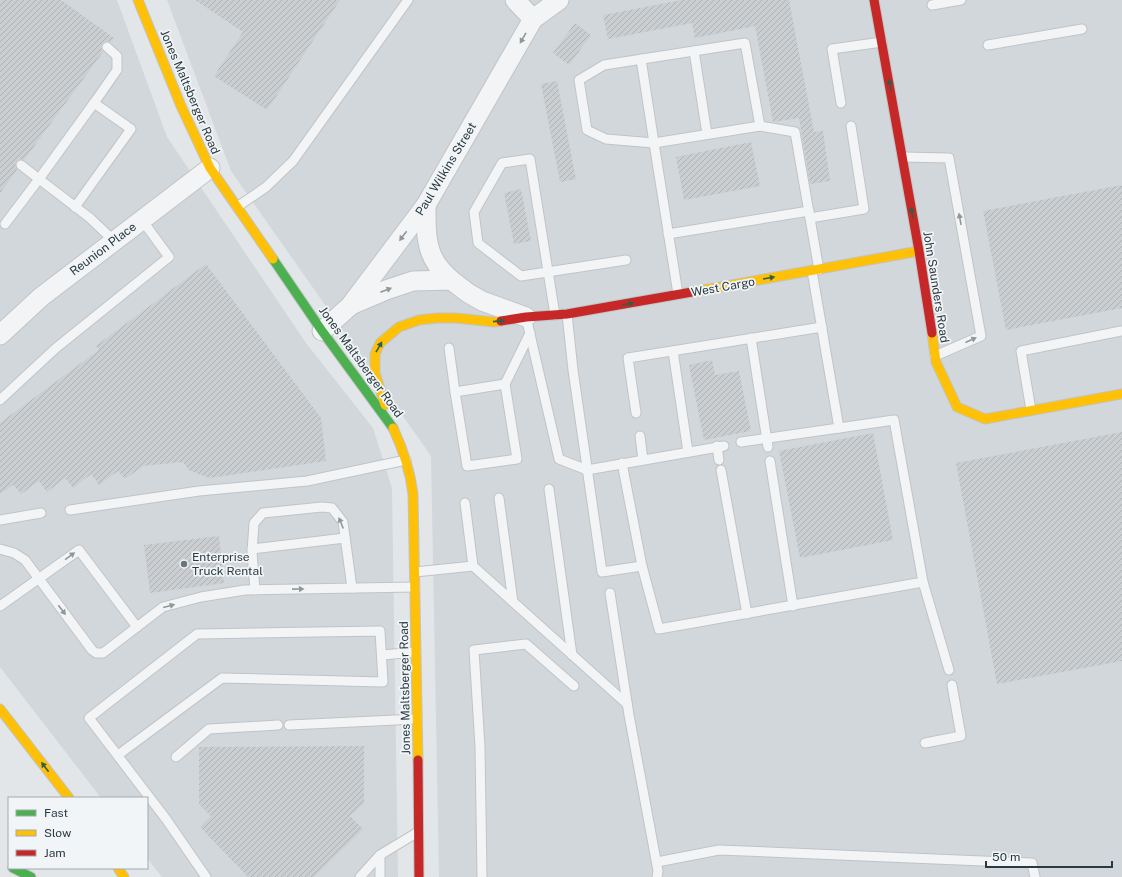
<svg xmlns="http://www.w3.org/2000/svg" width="1122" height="877" font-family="'Public Sans',sans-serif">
<defs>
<pattern id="building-hatch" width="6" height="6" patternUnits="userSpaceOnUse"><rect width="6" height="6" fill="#cbced0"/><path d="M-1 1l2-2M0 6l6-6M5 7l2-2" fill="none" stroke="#aeb2b4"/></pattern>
</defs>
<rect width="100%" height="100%" fill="#e3e6e8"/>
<!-- built -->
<g fill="#d2d7db">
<polygon points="0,0 117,0 167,137 306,343 373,428 392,488 398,877 162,877 147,858 147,798 101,798 0,667"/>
<polygon points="167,0 1122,0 1122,877 439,877 431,456 231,171"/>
</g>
<!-- building -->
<g fill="url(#building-hatch)">
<polygon points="0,0 61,0 114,38 110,42 106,41 102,43 101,48 103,52 24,160 19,159 16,162 15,167 17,170 0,193"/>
<polygon points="195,0 340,0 267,110 214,76 243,32"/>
<polygon points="682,0 789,0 814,132 823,131 830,181 810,184 799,118 773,122 755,26 695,38 692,23 608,39 603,15"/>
<polygon points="575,23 591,35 569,65 553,53"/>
<polygon points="557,81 576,179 560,182 541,84"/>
<polygon points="751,142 760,186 684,200 676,157"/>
<polygon points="1122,185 1122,308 1006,330 983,211"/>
<polygon points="521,189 531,241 514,244 504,193"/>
<polygon points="206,264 321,418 326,461 209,478 189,470 183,462 143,466 125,479 118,471 99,485 91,474 73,488 65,478 47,492 39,481 21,494 13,485 0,494 0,423 99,350 96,346"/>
<polygon points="712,360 715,375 739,371 751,431 704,440 689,365"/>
<polygon points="1122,432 1122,661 997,684 956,463"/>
<polygon points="873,433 893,540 800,558 779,451"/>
<polygon points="219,536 224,583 150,593 144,545"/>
<polygon points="364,746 364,803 350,816 363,829 314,877 248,877 200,827 211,816 199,804 199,747"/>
</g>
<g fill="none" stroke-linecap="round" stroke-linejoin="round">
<!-- lane casing -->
<g stroke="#c1c4c6" stroke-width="11">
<g id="lane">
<polyline points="932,5 961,0"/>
<polyline points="988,45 1082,29"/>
<polyline points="694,51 707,134"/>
<polyline points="641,59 654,143 606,139 587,130 579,80 604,65 745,43 760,126"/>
<polyline points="94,103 117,70 117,56 107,47"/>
<polyline points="841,103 832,49 882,42"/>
<polyline points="903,157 949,158 981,336 935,356"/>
<polyline points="75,207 131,129 94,103 39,179 90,218 114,241"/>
<polyline points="237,207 266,187 293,161 408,0"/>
<polyline points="810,218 864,209 851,126"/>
<polyline points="5,224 39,179 21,165"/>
<polyline points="668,234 809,211"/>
<polyline points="678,294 654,143 760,126 795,132 819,270"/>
<polyline points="567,314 573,370 602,572 642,566 659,629 923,582 894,420 839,428"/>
<polyline points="555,315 530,159 502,163 474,212 478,243 521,276 626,260"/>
<polyline points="526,317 559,459 587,470 724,446"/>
<polyline points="751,338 768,447"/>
<polyline points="449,348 455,392"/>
<polyline points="673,351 688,452"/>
<polygon points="505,384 517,459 467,466 455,392"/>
<polyline points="505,384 530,333"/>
<polyline points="0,400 56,348 169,257 142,220"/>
<polyline points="1031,410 1021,351 1121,331"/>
<polyline points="636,413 628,358 822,327"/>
<polyline points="640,436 643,460"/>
<polyline points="741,442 839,428 812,271"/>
<polyline points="717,446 719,460"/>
<polyline points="770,461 793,606"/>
<polyline points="622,463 642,566"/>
<polyline points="721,470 747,614"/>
<polyline points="549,489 572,655"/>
<polyline points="499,498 513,602"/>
<polyline points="465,503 473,566"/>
<polyline points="70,510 199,491 307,481 406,460"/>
<polyline points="0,520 41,513"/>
<polyline points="0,549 14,553 25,560 92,650 96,653 103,653 163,607 201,597 245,590 415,587"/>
<polyline points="252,549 345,538"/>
<polyline points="415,572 473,566 627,704"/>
<polyline points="923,582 949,670"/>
<polyline points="255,590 252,552 254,523 263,513 322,507 332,508 343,522 352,588"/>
<polyline points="610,593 629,715 658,871 657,877"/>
<polyline points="0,606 79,550 137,627"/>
<polyline points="382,655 416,652"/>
<polyline points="289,725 417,719"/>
<polyline points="925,743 961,736 952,685"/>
<polyline points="118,755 222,678 383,682 380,631 197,634 89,718 166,819 206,877"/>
<polyline points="176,757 209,729 278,725"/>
<polyline points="657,862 719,850 1032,863 1035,877"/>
<polyline points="360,877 380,855"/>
<polyline points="380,877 380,855 418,832"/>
<polyline points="482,877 480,747 474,650 526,644 574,686"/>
</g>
</g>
<!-- street casing -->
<g stroke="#c1c4c6" stroke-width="21">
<g id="street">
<polyline points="515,0 533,19"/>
<path d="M426 205C426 226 425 249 438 266 441 271 447 276 451 280"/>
<polyline points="351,305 386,290 413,281 451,280 468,293 482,301 526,317"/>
<polyline points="322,331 350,306 426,205 533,19 559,0"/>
<polyline points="0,335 41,297 210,168"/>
</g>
</g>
<!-- fast casing -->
<g stroke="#c1c4c6" stroke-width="11">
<g id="fast">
<polyline points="273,259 322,331 393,428"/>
<polyline points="13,868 31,877"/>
</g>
</g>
<!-- slow casing -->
<g stroke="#c1c4c6" stroke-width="11">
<g id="slow">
<polyline points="138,0 181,106 210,168 273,259"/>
<polyline points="692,292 919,251"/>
<polyline points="932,333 936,362 957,407 985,419 1122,394"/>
<polyline points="385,405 375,373 375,354 380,343 399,327 419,320 437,318 456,318 494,322 501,321"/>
<path d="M393 428C403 449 410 470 413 494L418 760"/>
<polyline points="0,709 69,798"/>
<polyline points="118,868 124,877"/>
</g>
</g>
<!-- jam casing -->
<g stroke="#c1c4c6" stroke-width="11">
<g id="jam">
<polyline points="874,0 919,251 932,333"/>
<polyline points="501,321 526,317 567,314 692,292"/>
<polyline points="418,760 419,877"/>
</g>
</g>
<!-- lane -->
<use href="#lane" stroke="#f2f4f5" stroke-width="9"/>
<!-- street -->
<use href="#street" stroke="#f2f4f5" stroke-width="19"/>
<!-- fast -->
<use href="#fast" stroke="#4caf50" stroke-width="9"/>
<!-- slow -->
<use href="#slow" stroke="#ffc107" stroke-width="9"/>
<!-- jam -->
<use href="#jam" stroke="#c62828" stroke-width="9"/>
</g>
<!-- one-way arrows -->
<defs><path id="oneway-solid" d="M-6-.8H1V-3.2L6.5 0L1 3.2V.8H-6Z"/></defs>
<g fill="#8e979b">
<use href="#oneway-solid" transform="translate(523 38) rotate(120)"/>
<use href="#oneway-solid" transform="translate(960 219) rotate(-100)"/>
<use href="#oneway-solid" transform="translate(403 236) rotate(127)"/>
<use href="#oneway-solid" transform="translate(386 290) rotate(-21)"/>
<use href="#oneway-solid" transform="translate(971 340) rotate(-24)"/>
<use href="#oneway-solid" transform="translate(341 523) rotate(-112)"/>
<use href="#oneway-solid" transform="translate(70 556) rotate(-36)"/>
<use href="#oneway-solid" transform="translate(298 589) rotate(-1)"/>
<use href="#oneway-solid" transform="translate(169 606) rotate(-15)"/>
<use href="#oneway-solid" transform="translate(62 610) rotate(53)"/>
</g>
<g fill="#345d46">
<use href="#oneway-solid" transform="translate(890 85) rotate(-100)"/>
<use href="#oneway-solid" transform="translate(912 213) rotate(-100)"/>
<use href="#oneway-solid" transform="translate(769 278) rotate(-10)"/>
<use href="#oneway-solid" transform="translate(628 304) rotate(-10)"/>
<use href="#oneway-solid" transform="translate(499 321) rotate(-6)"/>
<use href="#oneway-solid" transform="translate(379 347) rotate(-60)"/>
<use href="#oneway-solid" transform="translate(45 767) rotate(-127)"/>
</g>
<!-- markers -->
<circle fill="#6b767b" stroke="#f1f5f7" stroke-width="1.5" cx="184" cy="564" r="4"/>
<g text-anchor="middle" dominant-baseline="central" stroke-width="3.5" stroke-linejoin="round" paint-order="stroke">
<!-- street labels -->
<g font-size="12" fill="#2a3a41" stroke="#f1f5f7">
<text transform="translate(190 92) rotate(67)">Jones Maltsberger Road</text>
<text transform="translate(446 169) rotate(-59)">Paul Wilkins Street</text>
<text transform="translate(103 249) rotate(-37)">Reunion Place</text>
<text transform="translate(723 287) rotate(-10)">West Cargo</text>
<text transform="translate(936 287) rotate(81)">John Saunders Road</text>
<text transform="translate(361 362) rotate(54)">Jones Maltsberger Road</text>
<text transform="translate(405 688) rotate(-91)">Jones Maltsberger Road</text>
</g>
<!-- poi labels -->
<g font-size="12" fill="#2a3a41" stroke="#f1f5f7" text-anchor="start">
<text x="192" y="557">Enterprise<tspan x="192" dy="14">Truck Rental</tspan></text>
</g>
</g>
<!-- legend -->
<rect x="8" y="797" width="140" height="72" fill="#f1f5f7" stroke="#a1aaae"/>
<rect x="16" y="810" width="20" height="6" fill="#4caf50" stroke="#a1aaae"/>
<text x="44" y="817" font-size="12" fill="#2a3a41">Fast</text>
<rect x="16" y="830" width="20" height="6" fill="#ffc107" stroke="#a1aaae"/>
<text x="44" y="837" font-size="12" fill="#2a3a41">Slow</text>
<rect x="16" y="850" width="20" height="6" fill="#c62828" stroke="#a1aaae"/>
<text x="44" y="857" font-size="12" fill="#2a3a41">Jam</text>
<!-- scale -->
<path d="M986 861v6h126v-6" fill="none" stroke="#2a3a41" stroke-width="2"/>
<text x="992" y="861" font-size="12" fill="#2a3a41" stroke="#f1f5f7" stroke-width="3" paint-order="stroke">50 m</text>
</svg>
